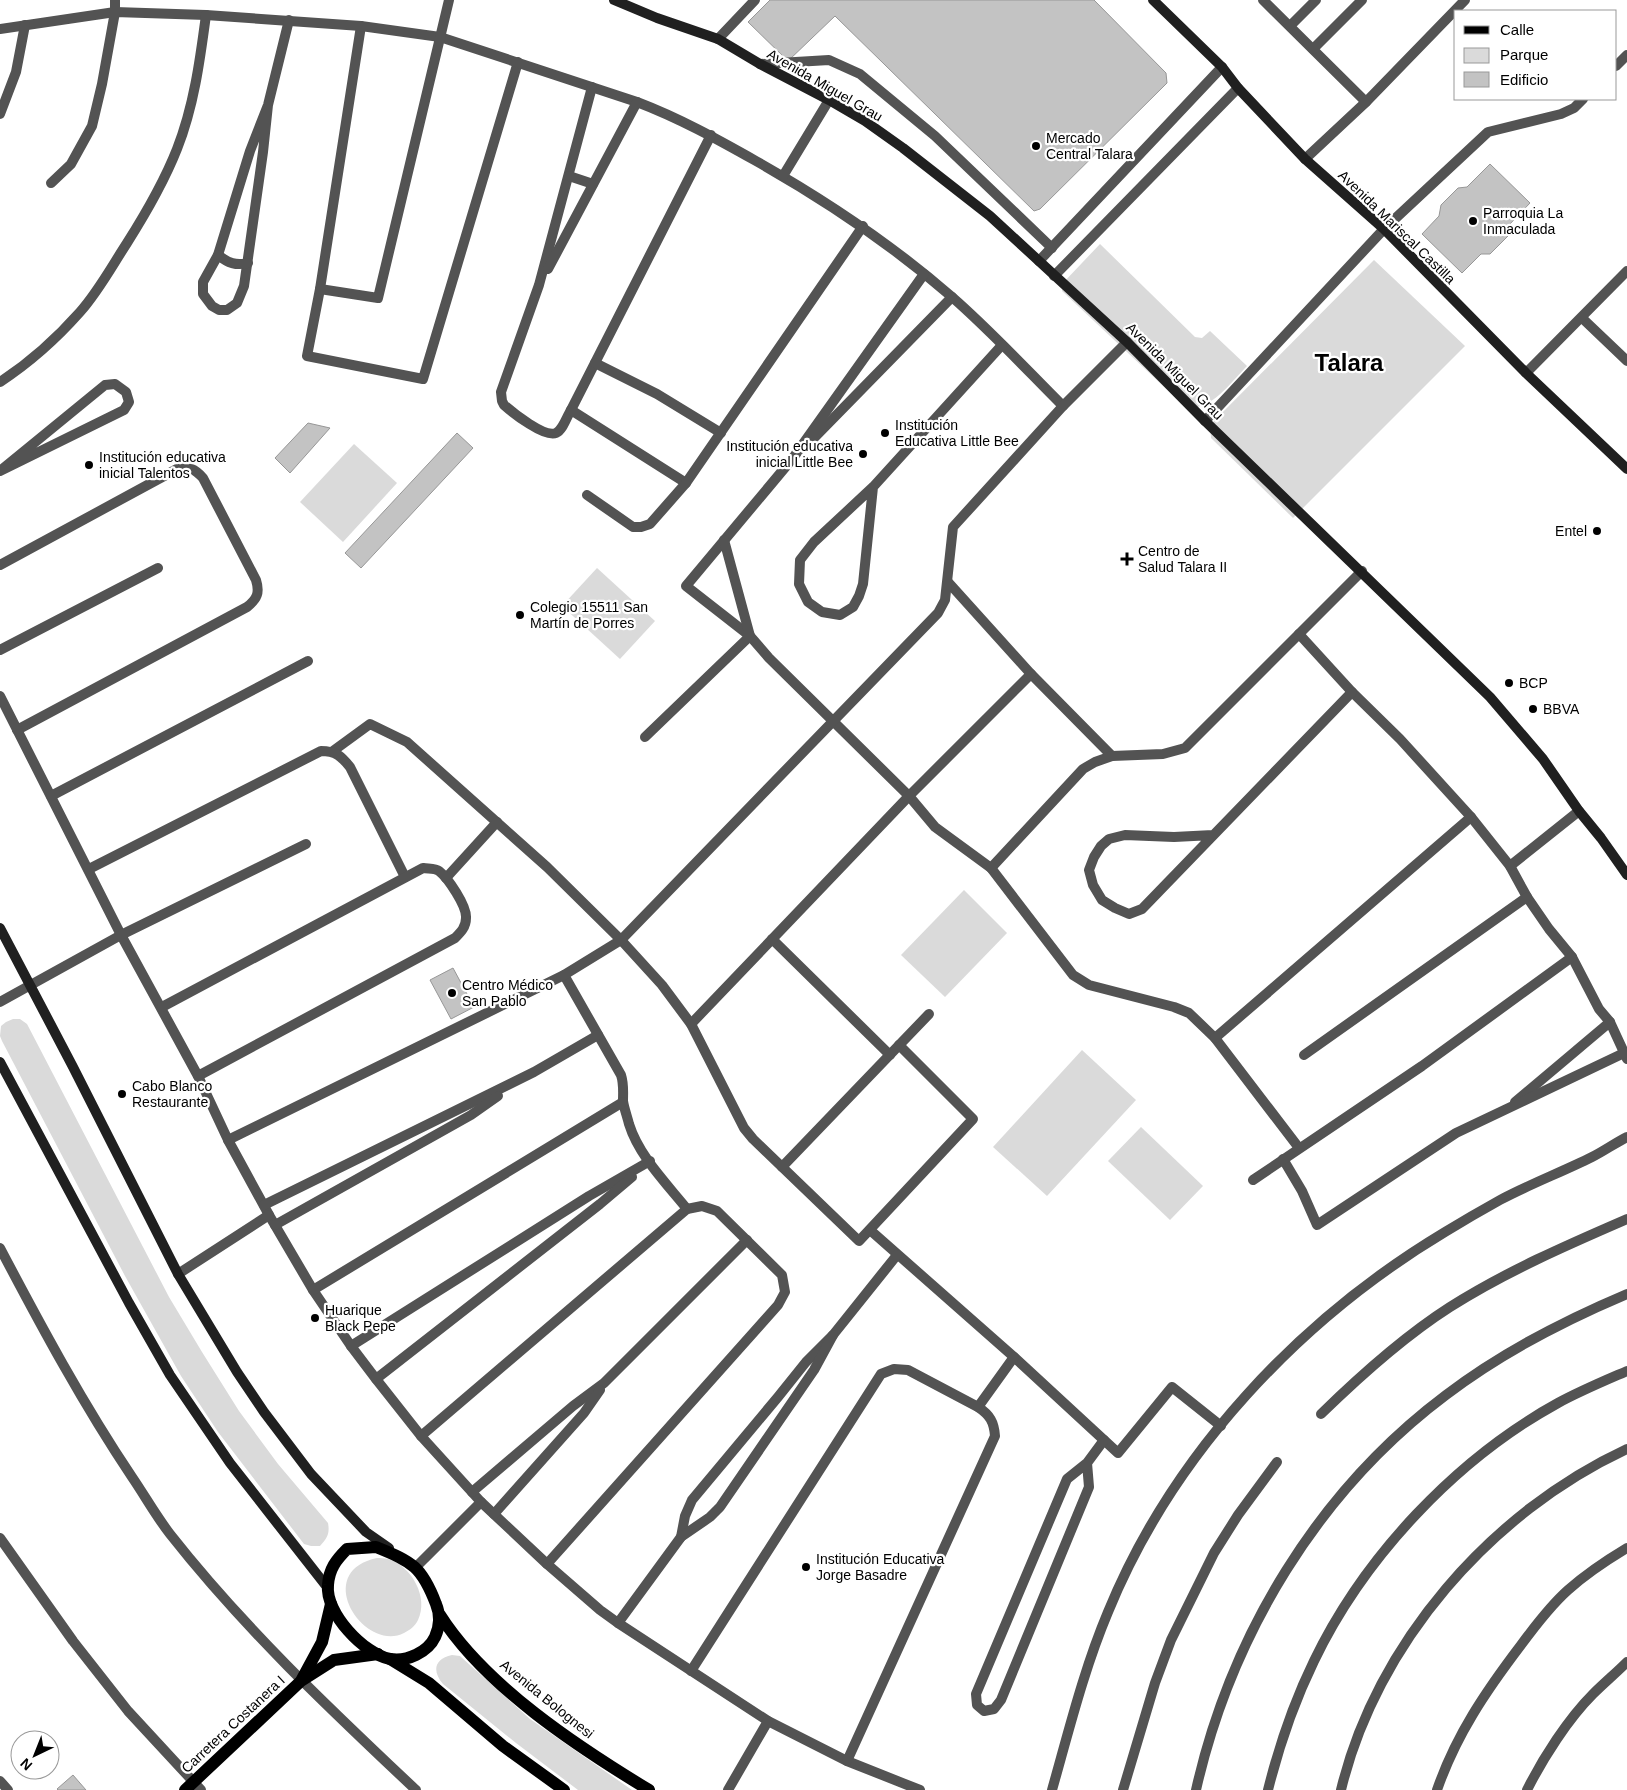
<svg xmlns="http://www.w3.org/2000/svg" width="1627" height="1790" font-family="Arial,sans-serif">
<rect width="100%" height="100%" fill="#fff"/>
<!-- green -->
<g fill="#dadada">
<path d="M1100 244 1195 337 1202 338 1210 331 1247 366C1234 379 1212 409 1193 407 1187 406 1181 401 1176 398L1062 291 1063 283Z"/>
<polygon points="1374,260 1465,346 1293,518 1211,438 1210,425"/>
<polygon points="354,444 397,483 343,542 300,502"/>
<polygon points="597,568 655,621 620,659 562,606"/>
<polygon points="964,890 1007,933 945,997 901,955"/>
<path d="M13 1019H20L27 1024 169 1297 202 1352 239 1411 278 1464 328 1523C330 1534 327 1538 320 1546H311L304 1544 218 1432 181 1376 125 1276 2 1041 0 1036 1 1026 6 1022Z"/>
<polygon points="1082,1050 1136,1100 1047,1196 993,1147"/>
<polygon points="1141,1127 1203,1186 1170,1220 1108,1161"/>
<path d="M377 1558C380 1558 385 1558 388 1559 412 1566 429 1598 418 1620 415 1626 410 1630 404 1633 364 1653 311 1572 377 1558Z"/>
<path d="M452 1655 460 1656 530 1719 632 1790H578L516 1743 443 1684C432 1671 434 1659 452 1655Z"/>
</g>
<!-- building -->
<g fill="#c3c3c3" stroke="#979797">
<polygon points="770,0 1094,0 1166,73 1167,83 1040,209 1034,211 835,16 788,61 748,22"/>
<polygon points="1490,164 1530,203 1508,226 1509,235 1490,254 1481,254 1462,273 1422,234 1439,216 1441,205 1458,188 1467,187"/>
<polygon points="308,423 330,428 290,473 275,458"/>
<polygon points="457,433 473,448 361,568 345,553"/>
<polygon points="453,968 474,1007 451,1019 430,980"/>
<polygon points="73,1775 86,1790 58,1790 57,1789"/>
</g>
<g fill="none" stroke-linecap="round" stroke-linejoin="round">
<!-- minor -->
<g stroke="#535353" stroke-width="10">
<polyline points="1263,0 1366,102"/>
<polyline points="361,26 320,289 307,356 423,379 518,62"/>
<polyline points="1290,26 1316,0"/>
<path d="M0 29 115 12 206 15 361 26 440 37 637 102C679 118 717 139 756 161 827 201 890 243 952 297 991 331 1026 369 1063 406"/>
<polyline points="718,39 755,0"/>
<polyline points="1313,49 1362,0"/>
<polyline points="760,64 829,60 860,74 935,136 1052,248"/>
<polyline points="1616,66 1627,55"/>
<path d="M592 87 539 285 501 392 502 401 504 405C513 413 545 438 556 433 563 430 567 416 571 410L711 135"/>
<polyline points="268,105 263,152 244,286 237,303 227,310 219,310 212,306 203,294 203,282 218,255 250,151 268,105 289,20"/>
<polyline points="0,114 16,72 25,25"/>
<polyline points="1305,159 1366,102 1465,0"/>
<polyline points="569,176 593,184"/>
<polyline points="783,176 829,100"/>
<polyline points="51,183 71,164 92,126 102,84 115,12 115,0"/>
<path d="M218 255C228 263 236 266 248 263"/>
<polyline points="1039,261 1222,67"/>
<polyline points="548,269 637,102"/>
<polyline points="924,274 793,458 686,586 750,636 769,658 909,796 935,827 991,868 1073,975 1089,985 1174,1007 1189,1013 1215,1038 1299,1148"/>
<polyline points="1054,276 1238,88"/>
<polyline points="320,289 378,298 449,0"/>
<polyline points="1582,318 1627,361"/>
<polyline points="595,363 657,394 721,433"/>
<polyline points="1526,373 1627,271"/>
<path d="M0 382C29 363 57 338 80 312 98 292 112 266 127 243 146 213 164 182 177 149 194 106 200 60 206 15"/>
<polyline points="571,410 686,483"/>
<polyline points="1205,421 1384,229 1488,132 1561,114 1574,108 1583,99"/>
<polyline points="812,440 952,297"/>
<polyline points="0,471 105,385 115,384 126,392 129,402 124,410 0,471"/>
<polyline points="873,487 863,584 859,596 853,607 840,615 822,612 808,602 799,584 800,560 814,542 873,487 1002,345"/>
<polyline points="587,495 633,527 641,527 650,524 686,483 863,226"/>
<path d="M0 565 177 469C189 466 195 469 203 478L256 580C260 593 257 599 247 607L17 730"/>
<polyline points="948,582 1031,674 1112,756"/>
<polyline points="1299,634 1352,692 1400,739 1471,817 1510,866 1527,897 1549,929 1572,957 1599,1009 1610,1022 1627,1059"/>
<polyline points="0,650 158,568"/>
<polyline points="0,696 121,935 198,1076 228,1140 269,1215 313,1290 351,1346 376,1379 421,1436 481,1502 547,1564 600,1610 618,1623 768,1721 847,1761 920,1790"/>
<polyline points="645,737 750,636 724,540"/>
<polyline points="333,751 370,724 407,742 547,867 621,940 662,985 691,1024 744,1128 753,1139 859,1241 973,1119 899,1045"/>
<polyline points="51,796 308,661"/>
<polyline points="1213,835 1174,837 1125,835 1109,839 1101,846 1094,857 1089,870 1093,885 1102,900 1115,908 1129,914 1142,909 1352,692"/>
<polyline points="1510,866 1579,811"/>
<polyline points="991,868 1083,769 1095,762 1112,756 1163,754 1185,748 1362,571"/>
<path d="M89 869 321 751C336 751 341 756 350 767L405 877"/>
<polyline points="446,878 497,822"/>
<polyline points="772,939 890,1055"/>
<path d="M564 975 621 1075C624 1084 623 1092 623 1101 624 1108 627 1116 629 1124 639 1156 666 1183 687 1209"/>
<polyline points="0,1002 121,935 306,844"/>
<path d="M162 1007 423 868C428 869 435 868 439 871 448 878 467 906 466 918 466 927 461 932 455 938L198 1076"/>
<polyline points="691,1024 909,796 1031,674"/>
<polyline points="1215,1038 1471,817"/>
<polyline points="1304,1055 1527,897"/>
<polyline points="1515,1102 1610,1022"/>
<polyline points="228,1140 564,975 621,940 938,613 945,600 953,527 1063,406 1127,342"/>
<polyline points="1283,1159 1302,1191 1317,1225 1456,1133 1624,1053"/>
<polyline points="782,1167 929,1014"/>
<polyline points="1253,1180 1422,1066 1572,957"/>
<polyline points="264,1205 534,1072 598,1035"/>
<polyline points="275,1225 471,1115 498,1096"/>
<polyline points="870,1230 1014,1357 1118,1453 1172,1387 1221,1426"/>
<path d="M0 1248C41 1326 83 1404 132 1477 145 1496 156 1516 170 1534 244 1628 329 1708 416 1790"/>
<polyline points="178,1274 269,1215"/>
<polyline points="313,1290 623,1102"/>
<polyline points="351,1346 589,1196 650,1161"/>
<polyline points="376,1379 600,1204 632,1177"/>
<polyline points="978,1407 1014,1357"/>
<path d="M1321 1414C1361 1375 1403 1337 1450 1307 1505 1272 1567 1245 1627 1219"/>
<polyline points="421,1436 687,1209 702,1206 717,1211 782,1275 785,1292 778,1305 547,1564"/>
<polyline points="1087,1463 1089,1487 1001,1700 994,1709 984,1711 977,1705 976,1694 1067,1479 1087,1463 1104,1440"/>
<polyline points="472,1492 573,1406 604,1383 747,1240"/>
<polyline points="494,1514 584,1413 600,1390"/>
<polyline points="681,1537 685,1516 692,1500 778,1397 806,1362 833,1335 897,1255"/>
<polyline points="0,1538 73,1641 128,1711 201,1790"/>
<polyline points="416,1567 481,1502"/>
<polyline points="618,1623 681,1537 710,1517 720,1507 814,1370 833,1335"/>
<path d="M691 1671 881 1374 894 1369 908 1370 978 1407C990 1415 994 1422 995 1436L847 1761"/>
<polyline points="0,1781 8,1790"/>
<polyline points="728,1790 768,1721"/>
<path d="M1052 1790C1069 1730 1084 1669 1108 1612 1173 1453 1300 1319 1445 1232 1463 1221 1482 1210 1500 1200 1530 1184 1562 1172 1592 1157 1604 1151 1615 1143 1627 1137"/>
<polyline points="1123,1790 1155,1683 1171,1640 1214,1553 1238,1515 1277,1462"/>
<path d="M1196 1790C1231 1635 1318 1491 1446 1395 1501 1353 1563 1321 1627 1294"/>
<path d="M1268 1790C1279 1746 1294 1702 1314 1661 1364 1557 1456 1459 1558 1403 1580 1391 1604 1381 1627 1371"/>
<path d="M1341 1790C1376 1644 1491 1512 1627 1449"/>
<path d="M1527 1790C1543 1758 1568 1719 1593 1694 1604 1683 1616 1673 1627 1662"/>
</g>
<!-- tertiary -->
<path stroke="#535353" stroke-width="10" d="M1437 1790C1456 1735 1486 1691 1521 1645 1535 1626 1550 1606 1568 1590 1586 1574 1607 1560 1627 1548"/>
<!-- secondary -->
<g stroke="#202020" stroke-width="10">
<polyline points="614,0 657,18 718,39 760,64 829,100 865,121 903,148 990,216 1127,342 1205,421 1490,697 1543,759 1579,811 1601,838 1627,875"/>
<polyline points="1153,0 1222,67 1238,88 1305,159 1384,229 1526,373 1627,469"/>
<polyline points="0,928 73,1067 178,1274 237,1372 264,1412 311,1474 366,1532 389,1548"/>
<polyline points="0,1062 129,1303 170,1375 230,1463 327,1587"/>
</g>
<!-- primary -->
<g stroke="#000" stroke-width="12">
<path d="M376 1547C413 1562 422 1567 436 1604 441 1616 440 1626 435 1637 428 1652 407 1662 390 1659 364 1654 325 1613 328 1585 329 1569 336 1560 347 1549Z"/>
<path d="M440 1615C485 1686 578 1747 649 1790"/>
<polyline points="390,1659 429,1683 503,1746 564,1790"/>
<polyline points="302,1679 322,1642 331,1604"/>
<polyline points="185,1790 301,1681 334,1660 378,1654"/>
</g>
</g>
<!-- markers -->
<g fill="#000" stroke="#fff" stroke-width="2">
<circle cx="1036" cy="146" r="5"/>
<circle cx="1473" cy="221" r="5"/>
<circle cx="885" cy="433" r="5"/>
<circle cx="863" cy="454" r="5"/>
<circle cx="89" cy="465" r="5"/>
<circle cx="1597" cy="531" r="5"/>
<path d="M1124.5 551.5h5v5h5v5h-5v5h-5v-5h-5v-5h5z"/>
<circle cx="520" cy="615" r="5"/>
<circle cx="1509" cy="683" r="5"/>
<circle cx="1533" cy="709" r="5"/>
<circle cx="452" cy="993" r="5"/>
<circle cx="122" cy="1094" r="5"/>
<circle cx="315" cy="1318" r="5"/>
<circle cx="806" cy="1567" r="5"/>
</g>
<g text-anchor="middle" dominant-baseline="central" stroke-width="4.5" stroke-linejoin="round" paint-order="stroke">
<!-- street labels -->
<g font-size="14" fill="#000" stroke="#fff">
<text transform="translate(825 85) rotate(30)">Avenida Miguel Grau</text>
<text transform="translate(1397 227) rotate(44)">Avenida Mariscal Castilla</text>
<text transform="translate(1175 371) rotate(45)">Avenida Miguel Grau</text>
<text transform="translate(547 1699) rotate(39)">Avenida Bolognesi</text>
<text transform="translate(233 1724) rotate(-43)">Carretera Costanera I</text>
</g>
<!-- poi labels -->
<g font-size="14" fill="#000" stroke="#fff" text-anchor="start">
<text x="1046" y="138">Mercado<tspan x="1046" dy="16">Central Talara</tspan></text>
<text x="1483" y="213">Parroquia La<tspan x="1483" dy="16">Inmaculada</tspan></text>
<text x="895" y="425">Institución<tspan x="895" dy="16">Educativa Little Bee</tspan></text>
<text x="853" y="446" text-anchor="end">Institución educativa<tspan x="853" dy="16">inicial Little Bee</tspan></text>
<text x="99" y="457">Institución educativa<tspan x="99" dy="16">inicial Talentos</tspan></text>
<text x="1587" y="531" text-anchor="end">Entel</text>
<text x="1138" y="551">Centro de<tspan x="1138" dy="16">Salud Talara II</tspan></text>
<text x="530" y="607">Colegio 15511 San<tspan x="530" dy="16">Martín de Porres</tspan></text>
<text x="1519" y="683">BCP</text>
<text x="1543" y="709">BBVA</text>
<text x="462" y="985">Centro Médico<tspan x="462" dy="16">San Pablo</tspan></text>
<text x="132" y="1086">Cabo Blanco<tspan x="132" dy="16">Restaurante</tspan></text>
<text x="325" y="1310">Huarique<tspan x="325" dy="16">Black Pepe</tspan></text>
<text x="816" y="1559">Institución Educativa<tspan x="816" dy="16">Jorge Basadre</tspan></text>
</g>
<!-- town labels -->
<g font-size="24" font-weight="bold" fill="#000" stroke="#fff">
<text x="1349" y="362">Talara</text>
</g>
</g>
<!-- legend -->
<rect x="1454" y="10" width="162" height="90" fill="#ffffff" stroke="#999999"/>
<rect x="1464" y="26" width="25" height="8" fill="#000000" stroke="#999999"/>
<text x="1500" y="35" font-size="15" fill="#000000">Calle</text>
<rect x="1464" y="48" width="25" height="15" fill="#dadada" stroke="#999999"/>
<text x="1500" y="60" font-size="15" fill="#000000">Parque</text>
<rect x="1464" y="72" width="25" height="15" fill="#c3c3c3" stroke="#999999"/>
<text x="1500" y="85" font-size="15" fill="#000000">Edificio</text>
<!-- north arrow -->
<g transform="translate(35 1755) rotate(223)"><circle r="24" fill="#ffffff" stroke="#999999"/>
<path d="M0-4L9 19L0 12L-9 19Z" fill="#000000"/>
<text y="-8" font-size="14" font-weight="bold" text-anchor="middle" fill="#000000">N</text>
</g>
</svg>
